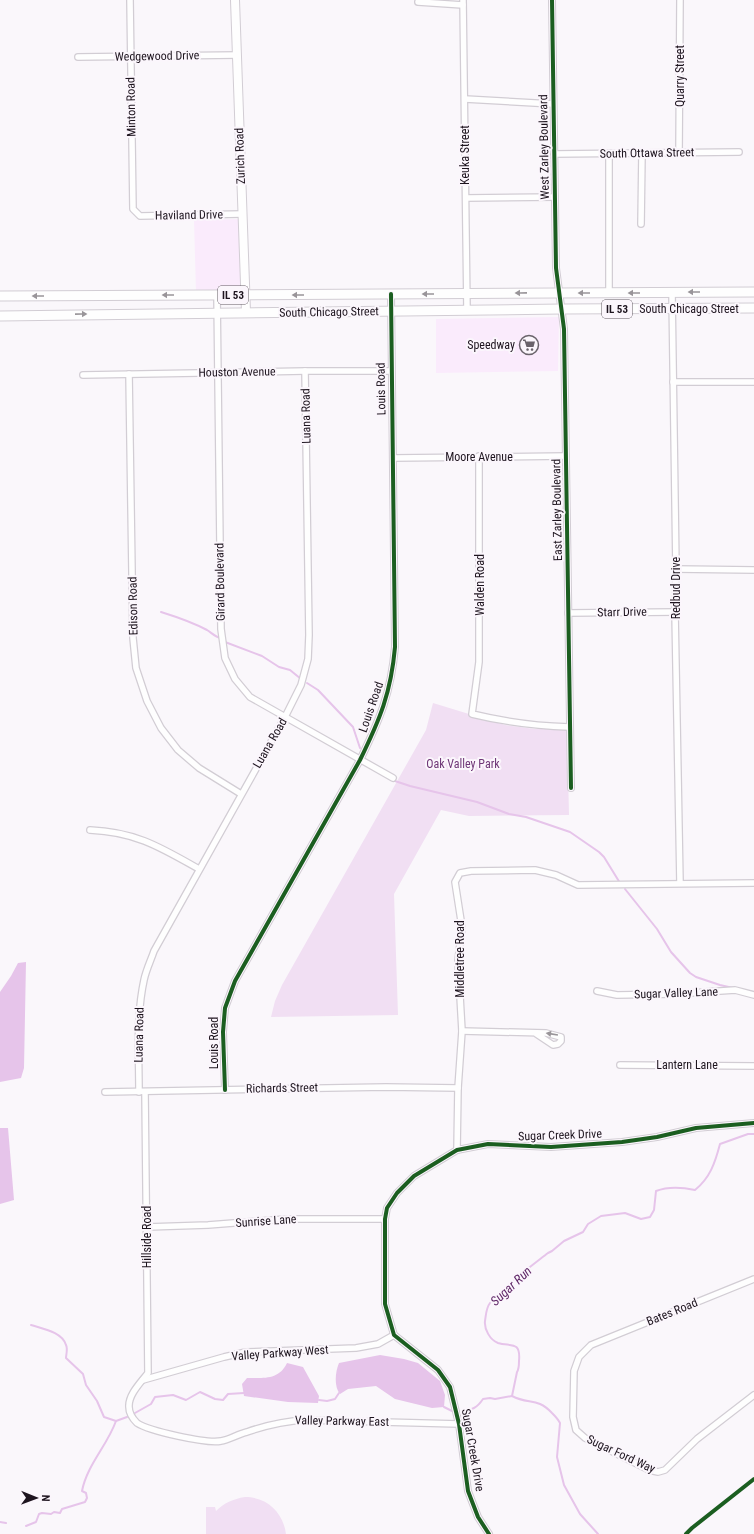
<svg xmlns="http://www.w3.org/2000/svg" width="754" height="1534" font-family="'Roboto Condensed',sans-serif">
<rect width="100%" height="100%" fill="#faf7fb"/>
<!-- built -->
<g fill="#faebfc">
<polygon points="240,219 243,292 196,292 194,220"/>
<polygon points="559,317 558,371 436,373 436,319"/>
</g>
<!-- green -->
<g fill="#f1dff3">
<polygon points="433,703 505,725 535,729 567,729 569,815 469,816 441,810 394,894 398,1015 271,1017 275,1001 282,985 426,730"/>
<path d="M245 1497C267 1497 283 1512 286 1534H206V1507H215L216 1511C224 1503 233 1499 245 1497Z"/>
</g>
<!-- water -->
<g fill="#e6c4ea">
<polygon points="26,962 24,1068 21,1078 0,1082 0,992 11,976 18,963"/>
<polygon points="0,1128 8,1128 14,1200 0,1204"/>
<path d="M380 1355 404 1359 418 1363 440 1381 445 1395 444 1407 432 1408 395 1399 376 1386 348 1389 340 1394C334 1387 335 1372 339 1363Z"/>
<path d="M287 1363 303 1367 319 1396 318 1403 288 1402 244 1396 242 1384 247 1378C264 1378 279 1380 287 1363Z"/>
</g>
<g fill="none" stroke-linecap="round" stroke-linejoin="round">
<!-- stream -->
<g stroke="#e6c4ea" stroke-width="2">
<path d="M161 612C177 617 192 622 207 630 212 633 215 637 221 638"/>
<polyline points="225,642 262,656 279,667 290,670 301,679"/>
<polyline points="307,683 318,690 353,727 360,748"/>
<polyline points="392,780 410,786 477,802 509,814 526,817 570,832 599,852 604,857 620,883"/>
<polyline points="625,889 657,929 671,952 690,973 696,977 720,985 733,988"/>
<path d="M31 1325C43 1329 62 1332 66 1345 68 1349 66 1355 66 1358L83 1374 86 1385 97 1401 104 1417 116 1421"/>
<path d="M512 1396 517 1372C519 1369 519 1365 519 1361 521 1340 510 1347 498 1343 490 1340 484 1329 485 1321 486 1315 486 1308 490 1303 504 1286 530 1267 548 1253L552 1251 564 1241 583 1232 588 1224 601 1216 625 1213 641 1219 650 1217 654 1210 656 1191C669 1186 681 1187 695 1190 710 1178 715 1163 720 1144L748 1134H754"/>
<path d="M512 1396C529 1405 537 1397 552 1413 555 1416 558 1419 560 1423L557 1457 564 1485 580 1514 598 1534"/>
<polyline points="319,1400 327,1401 335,1399 339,1393"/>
<polyline points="444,1407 452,1411"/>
<path d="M462 1411C472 1410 477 1408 483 1399L490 1398 495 1399 512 1396"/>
<polyline points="135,1413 151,1404 155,1397 173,1395 186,1400 200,1392 215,1399 223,1400 228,1394 244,1393"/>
<polyline points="0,1522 6,1523"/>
<path d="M26 1526 36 1522 39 1514 42 1513 51 1514 54 1512 60 1513 62 1509 85 1502 87 1498 86 1493 82 1491C87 1465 107 1446 116 1421L127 1417"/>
</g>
<!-- street casing -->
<g stroke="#d2cdd4" stroke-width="8">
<g id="street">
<polyline points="130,0 133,209 140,216 241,214"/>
<polyline points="463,0 467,310"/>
<polyline points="552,0 556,268 564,329 571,788"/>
<polyline points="418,2 463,5"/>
<polyline points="78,57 237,55"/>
<polyline points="465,99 553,104"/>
<polyline points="679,153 680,0"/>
<polyline points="554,154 739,152"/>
<polyline points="466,198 555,197"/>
<polyline points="641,224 642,153"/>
<polyline points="609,293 609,153"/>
<polyline points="672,293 676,569 675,612 680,883"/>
<polyline points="217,295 221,629 225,658 235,679 250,697 393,778"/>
<polyline points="129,374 133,638 136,668 147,701 161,728 178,750 199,768 241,794"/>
<polyline points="83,375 305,371 391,371"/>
<polyline points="673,382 754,382"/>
<path d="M479 456V662L472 714C505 722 535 726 569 727"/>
<polyline points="393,458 566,456"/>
<polyline points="676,569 754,570"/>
<polyline points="568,613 675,612"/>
<path d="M90 830C136 832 160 847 199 869"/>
<polyline points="597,991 617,995 676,994 735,990 754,995"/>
<polyline points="462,1031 546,1033 561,1037 561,1041 558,1044 553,1045 535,1033"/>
<polyline points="620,1065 754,1066"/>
<path d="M225 1090 223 1032 225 1008 235 981 360 760C380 719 391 693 395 647L391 294"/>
<polyline points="105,1092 386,1087 458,1088"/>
<path d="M139 1092C139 1054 136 1017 144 980 146 970 151 960 154 951L285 717 301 685 308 659 309 635 305 371"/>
<path d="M145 1092 148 1373C141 1382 128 1395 129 1407 129 1413 133 1419 137 1423 149 1431 207 1444 221 1441 229 1440 238 1434 247 1432 267 1425 284 1421 306 1420L459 1424"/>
<polyline points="457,1150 458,1088 462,1031 458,961 462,927 455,882 460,873 471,871 535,870 556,875 578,885 754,883"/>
<polyline points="147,1227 208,1225 286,1219 385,1219"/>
<polyline points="754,1279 591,1345 579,1357 574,1371 573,1417 576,1430 585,1438 649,1470 658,1472 665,1470 697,1439 754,1395"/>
<polyline points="143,1380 224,1357 246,1352 356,1348 378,1344 394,1335"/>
<polyline points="489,1534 478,1517 468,1491 459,1424 450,1387 438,1370 394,1335 385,1304 385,1219 387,1208 397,1193 414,1176 457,1150 488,1144 551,1147 622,1142 657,1137 696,1128 754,1123"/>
</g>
</g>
<!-- secondary casing -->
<g stroke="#d2cdd4" stroke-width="10">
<polyline id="secondary" points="235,0 246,312"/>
</g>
<!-- primary casing -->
<g stroke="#d2cdd4" stroke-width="11">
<g id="primary">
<polyline points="0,296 754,292"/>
<polyline points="0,316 562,309 754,308"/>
</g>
</g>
<!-- street -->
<use href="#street" stroke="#fefefe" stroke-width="5.5"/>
<!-- secondary -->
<use href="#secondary" stroke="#fefefe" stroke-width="8"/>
<!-- primary -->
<use href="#primary" stroke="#fefefe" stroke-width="9"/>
<!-- cycleway casing -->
<g stroke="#fbf6fc" stroke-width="6">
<g id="cycleway">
<polyline points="552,0 556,268 564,329 571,788"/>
<path d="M225 1090 223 1032 225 1008 235 981 360 760C380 719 391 693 395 647L391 294"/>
<polyline points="489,1534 478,1517 468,1491 459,1424 450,1387 438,1370 394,1335 385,1304 385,1219 387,1208 397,1193 414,1176 457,1150 488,1144 551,1147 622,1142 657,1137 696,1128 754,1123"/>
<polyline points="686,1534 692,1528 754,1479"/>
</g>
</g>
<!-- cycleway -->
<use href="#cycleway" stroke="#1b5e20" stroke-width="4"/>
</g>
<!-- one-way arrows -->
<defs><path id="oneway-solid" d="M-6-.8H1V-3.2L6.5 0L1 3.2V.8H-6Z"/></defs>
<g fill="#999599">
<use href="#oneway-solid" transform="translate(694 292) rotate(180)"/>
<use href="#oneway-solid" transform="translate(521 293) rotate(179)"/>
<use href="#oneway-solid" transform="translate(584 293) rotate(180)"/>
<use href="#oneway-solid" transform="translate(634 293) rotate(-180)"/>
<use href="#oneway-solid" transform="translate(428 294) rotate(180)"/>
<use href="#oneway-solid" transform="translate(168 295) rotate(180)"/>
<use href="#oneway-solid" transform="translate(298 295) rotate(180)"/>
<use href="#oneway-solid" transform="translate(38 296) rotate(180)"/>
<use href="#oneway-solid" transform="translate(81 314) rotate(-1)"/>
<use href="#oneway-solid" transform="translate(552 1034) rotate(-171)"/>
</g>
<!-- icons -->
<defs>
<g id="supermarket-ring" transform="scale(1)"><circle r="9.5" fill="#fbf6fc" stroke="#6a636b" stroke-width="1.5"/><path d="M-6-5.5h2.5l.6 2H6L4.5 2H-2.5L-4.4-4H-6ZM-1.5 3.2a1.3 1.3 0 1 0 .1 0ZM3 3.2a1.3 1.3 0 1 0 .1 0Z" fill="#6a636b"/></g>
</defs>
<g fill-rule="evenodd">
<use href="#supermarket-ring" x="529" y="345"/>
</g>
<g text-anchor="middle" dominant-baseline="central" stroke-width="4" stroke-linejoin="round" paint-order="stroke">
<!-- shield labels -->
<g fill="#fbf6fc" stroke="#605861" stroke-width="1">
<rect x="218" y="286" width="30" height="18" rx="3"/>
<rect x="602" y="300" width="30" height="18" rx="3"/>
</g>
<g font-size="11" font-weight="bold" fill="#1d141e">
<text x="233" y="295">IL 53</text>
<text x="617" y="309">IL 53</text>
</g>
<!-- street labels -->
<g font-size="12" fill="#1d141e" stroke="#fbf6fc">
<text transform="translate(157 56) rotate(-1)">Wedgewood Drive</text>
<text transform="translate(680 76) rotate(-90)">Quarry Street</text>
<text transform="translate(131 107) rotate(-91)">Minton Road</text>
<text transform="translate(544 147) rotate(-91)">West Zarley Boulevard</text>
<text transform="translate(647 153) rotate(-1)">South Ottawa Street</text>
<text transform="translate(465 155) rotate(-90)">Keuka Street</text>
<text transform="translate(240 156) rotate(-92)">Zurich Road</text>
<text transform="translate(189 215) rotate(-1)">Haviland Drive</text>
<text x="689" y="309">South Chicago Street</text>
<text transform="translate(329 312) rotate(-1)">South Chicago Street</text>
<text transform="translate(237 372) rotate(-1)">Houston Avenue</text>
<text transform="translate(381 389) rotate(-91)">Louis Road</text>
<text transform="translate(306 416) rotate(-91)">Luana Road</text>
<text x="479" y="457">Moore Avenue</text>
<text transform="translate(557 510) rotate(-91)">East Zarley Boulevard</text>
<text transform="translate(220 582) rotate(-91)">Girard Boulevard</text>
<text transform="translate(480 585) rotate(-90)">Walden Road</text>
<text transform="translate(676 588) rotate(-90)">Redbud Drive</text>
<text transform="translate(133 606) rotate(-91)">Edison Road</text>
<text transform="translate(622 612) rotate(-1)">Starr Drive</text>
<text transform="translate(371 707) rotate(-71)">Louis Road</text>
<text transform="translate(270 743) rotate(-60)">Luana Road</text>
<text transform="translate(460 959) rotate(-90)">Middletree Road</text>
<text transform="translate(676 993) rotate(-2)">Sugar Valley Lane</text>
<text transform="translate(139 1035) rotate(-89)">Luana Road</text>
<text transform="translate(214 1043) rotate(-90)">Louis Road</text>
<text x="687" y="1065">Lantern Lane</text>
<text transform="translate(282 1088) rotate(-1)">Richards Street</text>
<text transform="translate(560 1135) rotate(-2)">Sugar Creek Drive</text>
<text transform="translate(266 1221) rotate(-4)">Sunrise Lane</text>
<text transform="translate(147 1237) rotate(-90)">Hillside Road</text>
<text transform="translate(672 1312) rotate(-22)">Bates Road</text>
<text transform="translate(280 1353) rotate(-4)">Valley Parkway West</text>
<text transform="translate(342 1421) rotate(1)">Valley Parkway East</text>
<text transform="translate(473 1450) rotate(80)">Sugar Creek Drive</text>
<text transform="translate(621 1454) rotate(25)">Sugar Ford Way</text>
</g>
<!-- poi labels -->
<g font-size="12" fill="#1d141e" stroke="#fbf6fc" text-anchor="end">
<text x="515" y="345">Speedway</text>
</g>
<!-- park labels -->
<g font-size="12" fill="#6f3777" stroke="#fbf6fc">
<text x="463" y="764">Oak Valley Park</text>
</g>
<!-- water labels -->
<g font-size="13" font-style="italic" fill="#602868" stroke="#fbf6fc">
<text transform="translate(511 1286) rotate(-43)">Sugar Run</text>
</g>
</g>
<!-- north arrow -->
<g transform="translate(36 1498) rotate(91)" stroke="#fbf6fc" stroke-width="3" paint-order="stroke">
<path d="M0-3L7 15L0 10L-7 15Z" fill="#1d141e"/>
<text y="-6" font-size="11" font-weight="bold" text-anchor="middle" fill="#1d141e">N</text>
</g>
</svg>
